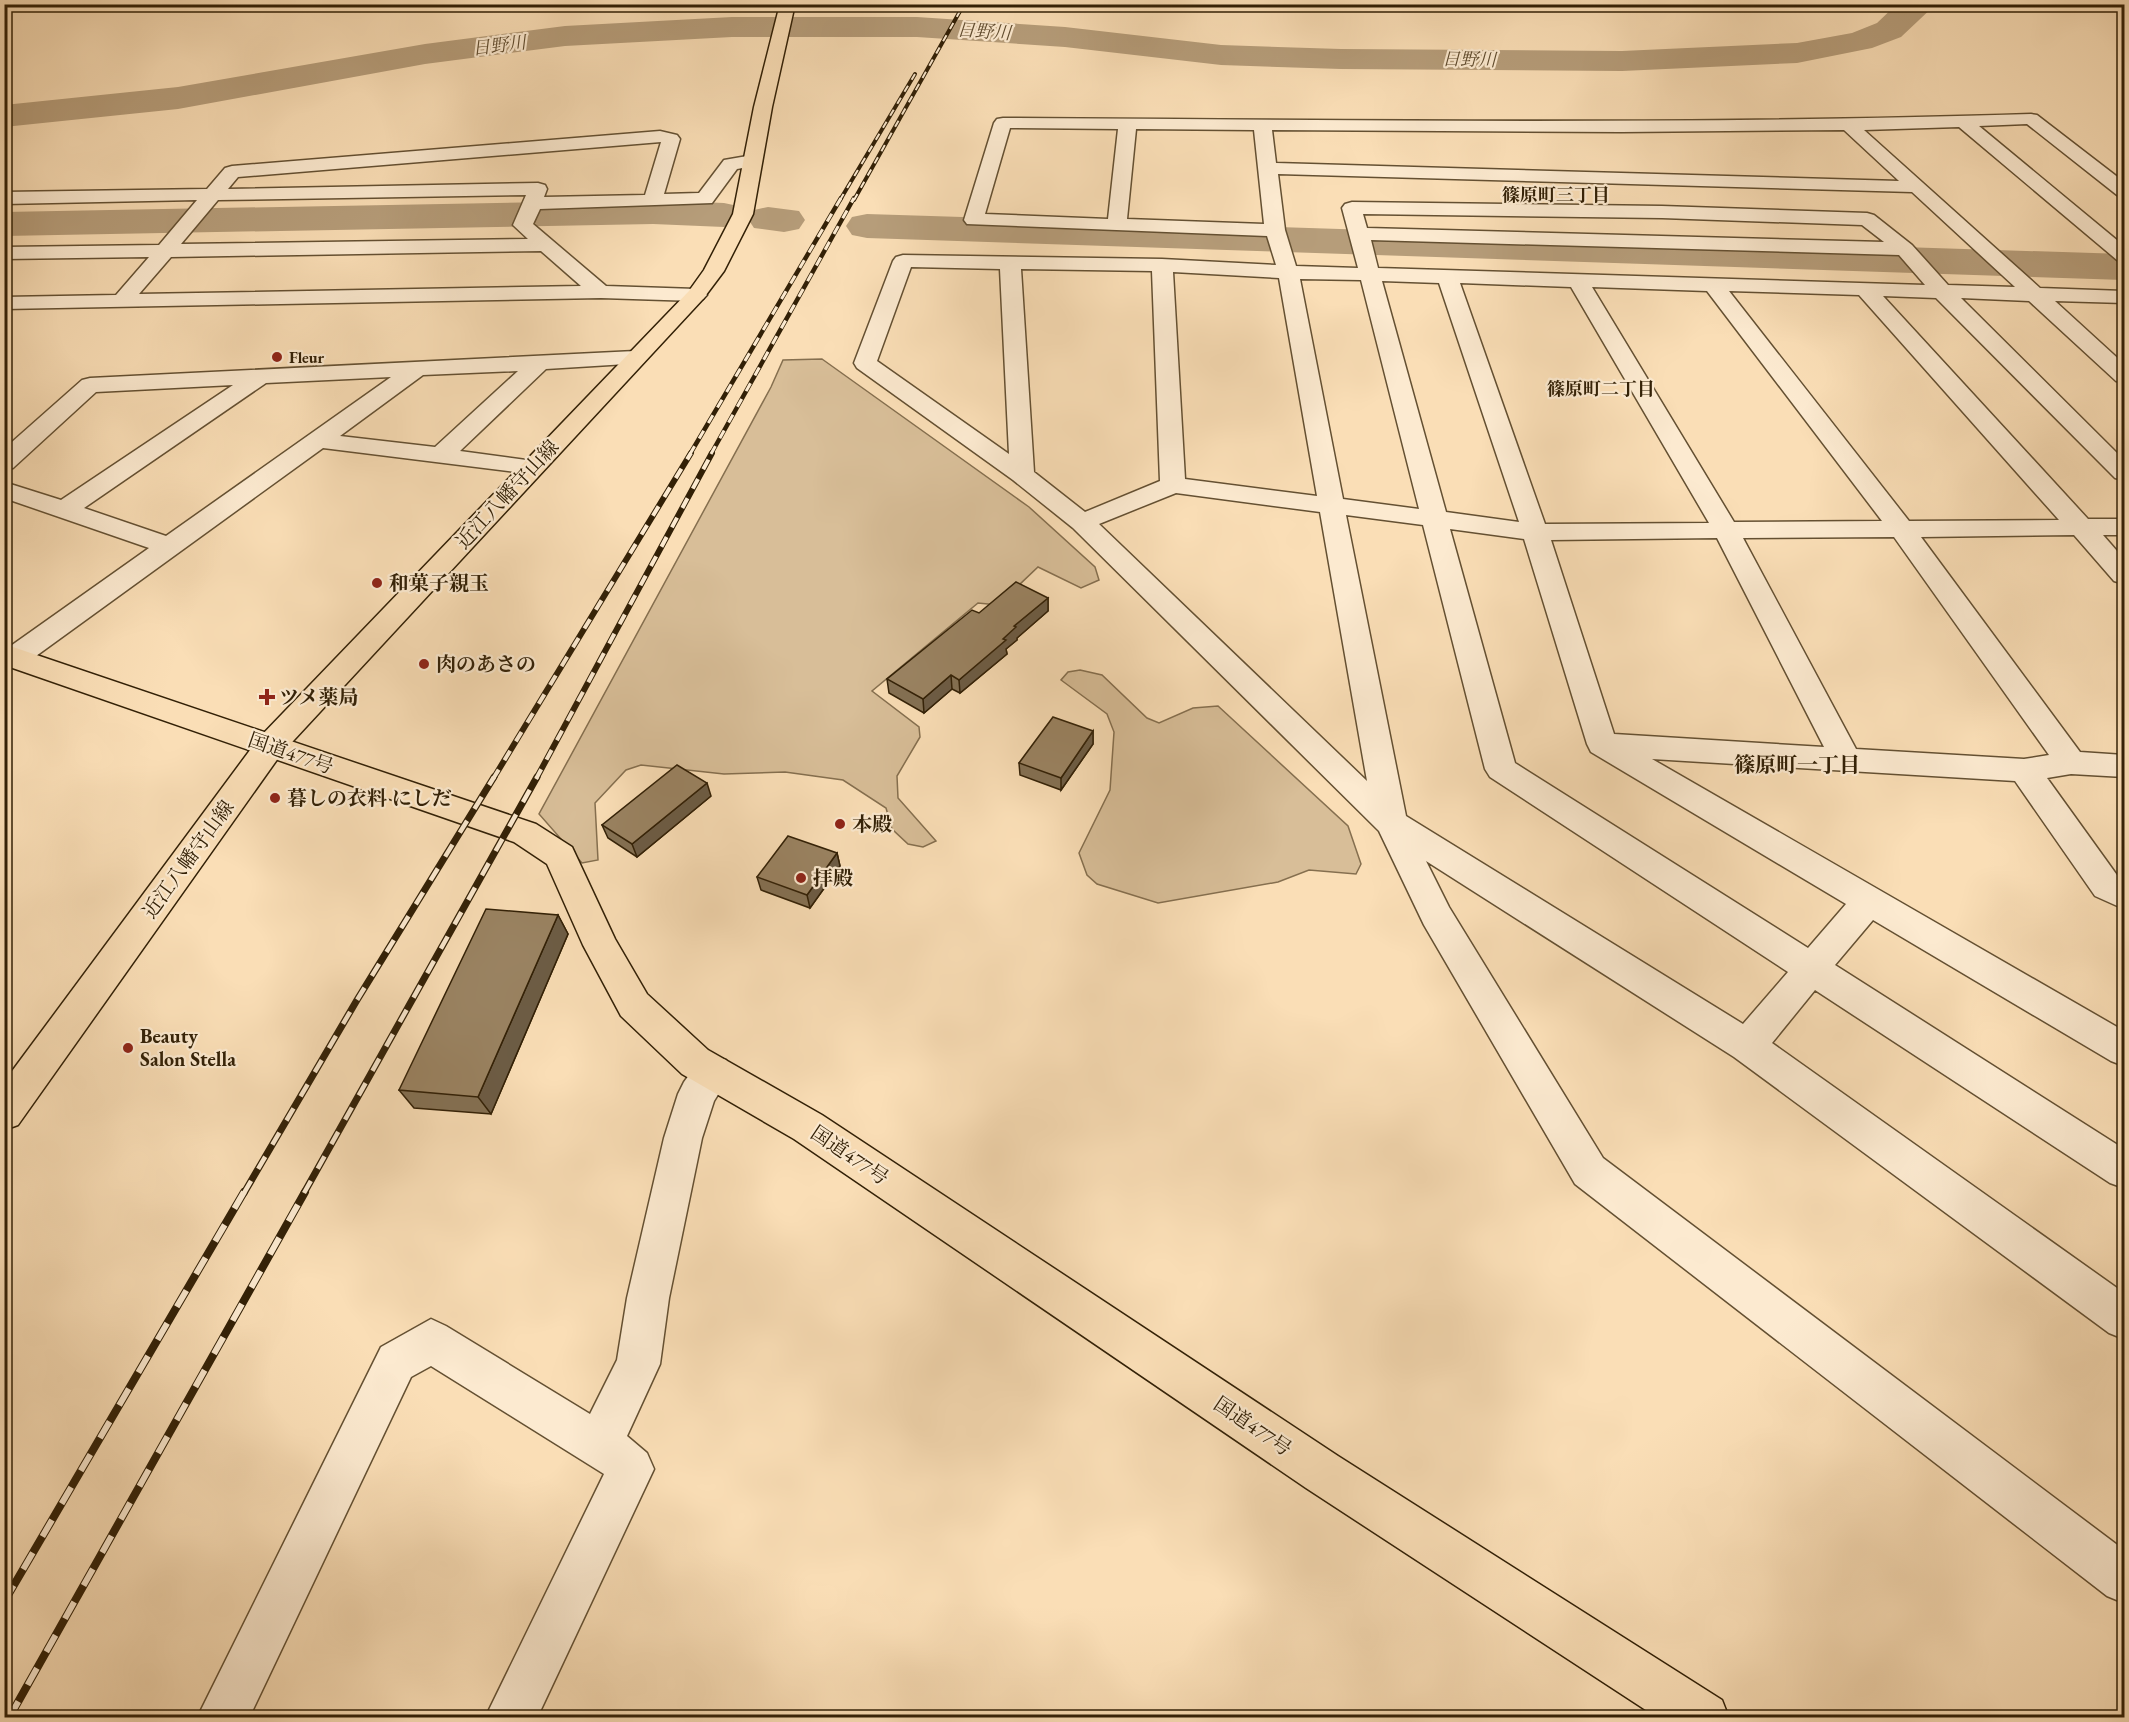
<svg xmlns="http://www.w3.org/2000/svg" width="2129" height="1722" font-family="'EB Garamond','Noto Serif JP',serif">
<rect width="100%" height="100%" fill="#fadeb6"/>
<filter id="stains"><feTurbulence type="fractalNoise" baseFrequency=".00333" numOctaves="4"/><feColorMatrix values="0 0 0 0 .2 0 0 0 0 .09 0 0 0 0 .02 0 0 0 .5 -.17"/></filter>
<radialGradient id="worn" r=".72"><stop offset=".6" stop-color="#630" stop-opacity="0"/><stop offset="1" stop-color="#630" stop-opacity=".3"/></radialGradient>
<!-- green -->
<g fill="#d8be98" stroke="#856f4f" stroke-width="1.5">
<polygon points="822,359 1029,507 1095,567 1099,580 1081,588 1038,567 998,605 978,603 872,691 919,727 920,737 897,776 898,798 936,841 923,847 908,844 892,829 886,808 843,780 785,772 724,774 641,765 626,770 595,803 598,860 582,863 539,814 771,387 783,360"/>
<polygon points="1080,670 1102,675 1147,718 1159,723 1193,708 1218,706 1348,826 1361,864 1356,874 1309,870 1278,882 1158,903 1097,884 1087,875 1079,853 1110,790 1114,732 1107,714 1061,680 1068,672"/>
</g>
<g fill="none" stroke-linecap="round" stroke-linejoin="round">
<!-- river -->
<g fill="#b69d7a" fill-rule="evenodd">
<polygon points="1897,4 1936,4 1901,37 1872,48 1797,63 1622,71 1341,69 1221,65 1065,47 917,37 732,37 565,46 425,64 178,109 4,127 4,105 178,87 425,44 565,26 732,17 917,17 1065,27 1221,45 1341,49 1622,51 1797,43 1852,33 1877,23"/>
<polygon points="653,200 724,203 738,206 744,215 738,224 724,227 653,224 4,236 4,212"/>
<polygon points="768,207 799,211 805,220 799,229 784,232 754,228 748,219 754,210"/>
<polygon points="867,214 2124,254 2124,280 867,238 852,235 846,226 852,217"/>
</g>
<!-- minor casing -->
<g stroke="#645032" stroke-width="3">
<g id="minor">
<path d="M2031 114 2037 115 2124 182V197L2117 195 2027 124 1979 126 2124 246V262L2117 260 1959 127 1864 130 2040 288 2124 291V303L2055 301 2124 364V383L2116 381 2029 301 1961 298 2124 460V480L2115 478 1936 298 1883 296 2088 519H2124V535H2103L2124 559V584L2114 581 2074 535 1921 537 2080 752 2124 755V777L2071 774 2047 778 2119 878 2124 881V909L2095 896 2015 781 1652 759 2124 1031V1066L2111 1061 1873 920 1835 965 2124 1149V1188L2110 1183 1815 990 1772 1043 2124 1293V1339L2109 1333 1734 1057 1426 861 1449 907 1603 1158 2124 1550V1603L2107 1596 1575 1184 1424 925 1379 831 1073 528 1013 480 857 368 854 363 893 261 896 257 903 255 1162 259 1276 265 1267 236 967 224 964 220 994 123 997 119 1003 118C1345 120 1688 125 2031 114ZM1010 128 1118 129 1108 219 985 214ZM1136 129 1254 130 1264 224 1127 219ZM1272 130 1621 132 1844 130 1899 181 1276 163ZM1278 174 1912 192 2015 287 1948 285 1912 245 1874 215 1867 213 1662 206 1352 202 1345 204 1342 208 1358 268 1296 266 1285 230ZM1363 214 1662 218 1862 225 1884 242 1367 228ZM1371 240 1899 255 1925 285 1378 268ZM911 267 1000 269 1009 454 877 361ZM1021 269 1152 271 1160 481 1085 512 1034 472ZM1173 272 1279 278 1317 496 1185 479ZM1300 279 1361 280 1419 509 1343 499ZM1382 281 1439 283 1519 522 1446 512ZM1460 283 1571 287 1709 523 1545 524ZM1592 287 1707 291 1882 521 1734 522ZM1729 291 1859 295 2059 520 1909 521ZM1176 493 1320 512 1367 781 1099 524ZM1346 515 1423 525 1485 769 1490 777 1788 972 1743 1024 1406 816ZM1450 529 1524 539 1587 744 1591 752 1846 904 1808 948 1515 763ZM1894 537 2049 755 2024 759 1856 749 1743 538ZM1717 538 1824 747 1614 734 1551 540Z"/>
<path d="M660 131 677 135 680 139 664 194 699 193 724 160 753 155 760 157 762 161 760 165 737 169 712 203 540 209 533 224 606 286 696 289 703 291 707 295 703 299 696 301 601 298 4 309V297L116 295 149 257 4 259V247L159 245 197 200 4 204V192L207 189 225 168 232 166ZM661 142 645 195 544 197 547 189 545 185 538 183 228 189 238 177ZM526 195 513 225 528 239 181 244 218 200ZM541 251 581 286 139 294 171 257Z"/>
<path d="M635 351 643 353 646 358 643 363 546 369 460 451 541 462 544 467 541 472 532 474 323 448 25 664 15 667 4 663 5 650 149 548 4 498V482L61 500 233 385 96 392 13 468 4 470V449L82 380 90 378ZM518 371 435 447 340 436 423 375ZM391 377 166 536 84 508 266 383Z"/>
<polygon points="713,1056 726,1060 732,1072 714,1101 702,1138 669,1298 660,1364 627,1436 647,1453 654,1469 537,1718 485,1718 604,1474 431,1366 411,1377 249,1718 197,1718 381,1347 431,1319 446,1326 590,1414 617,1360 627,1298 664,1138 678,1094 684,1082 700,1060"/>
</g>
</g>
<!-- major casing -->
<g stroke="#322006" stroke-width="3">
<polygon id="major" points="780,4 795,4 772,107 753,214 724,271 703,299 281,754 18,1125 4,1130 4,1082 259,738 689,291 704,270 733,214 754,107"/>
</g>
<!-- highway casing -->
<g stroke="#322006" stroke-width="3">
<polygon id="highway" points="4,644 536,824 572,847 615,939 647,994 708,1050 822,1115 1338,1456 1722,1700 1729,1718 1658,1718 1306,1488 794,1139 682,1074 621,1016 583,945 547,864 514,842 4,665"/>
</g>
<!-- minor -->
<use href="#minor" fill="#fcead0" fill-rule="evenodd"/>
<!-- major -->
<use href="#major" fill="#fadeb6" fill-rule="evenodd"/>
<!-- highway -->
<use href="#highway" fill="#fadeb6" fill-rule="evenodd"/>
<!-- rail-far4 casing -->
<g stroke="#322006" stroke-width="4">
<g id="rail-far4">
<polyline points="840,200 915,74"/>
<polyline points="854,200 964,4"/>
</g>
</g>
<!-- rail-far3 casing -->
<g stroke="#322006" stroke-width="4.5">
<g id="rail-far3">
<polyline points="690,454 841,198"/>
<polyline points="711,454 854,198"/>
</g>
</g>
<!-- rail-far2 casing -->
<g stroke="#322006" stroke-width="6">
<g id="rail-far2">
<polyline points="493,779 691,453"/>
<polyline points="536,779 712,453"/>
</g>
</g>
<!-- rail-far1 casing -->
<g stroke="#322006" stroke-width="7">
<g id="rail-far1">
<polyline points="244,1193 357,1000 494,777"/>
<polyline points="304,1193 537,777"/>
</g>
</g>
<!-- rail casing -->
<g stroke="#322006" stroke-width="8">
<g id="rail">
<polyline points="4,1602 244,1192"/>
<polyline points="9,1718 305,1192"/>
</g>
</g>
<!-- rail-far4 -->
<use href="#rail-far4" stroke="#fcead0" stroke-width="2" stroke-dasharray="7" stroke-linecap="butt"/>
<!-- rail-far3 -->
<use href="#rail-far3" stroke="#fcead0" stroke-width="3" stroke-dasharray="9" stroke-linecap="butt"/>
<!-- rail-far2 -->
<use href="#rail-far2" stroke="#fcead0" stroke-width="4" stroke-dasharray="11" stroke-linecap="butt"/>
<!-- rail-far1 -->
<use href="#rail-far1" stroke="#fcead0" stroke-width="4.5" stroke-dasharray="14" stroke-linecap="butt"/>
<!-- rail -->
<use href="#rail" stroke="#fcead0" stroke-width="6" stroke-dasharray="19" stroke-linecap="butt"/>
</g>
<!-- wall -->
<g fill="#847154" stroke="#322006" stroke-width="1.5">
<polygon points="1048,598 1048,611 1017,638 1017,640 1006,649 1007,654 960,693 952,689 924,713 889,693 887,679 979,613"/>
<polygon points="1093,731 1093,744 1061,790 1020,775 1019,763"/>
<polygon points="711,796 637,857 608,838 602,825"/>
<polygon points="837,853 840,866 810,908 761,890 757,877"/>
<polygon points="558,915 568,934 491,1114 414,1108 399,1090"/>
</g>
<!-- shaded-wall -->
<g fill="#6c5c45" stroke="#322006" stroke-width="1.5">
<polygon points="1048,598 1048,611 1017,638 1017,640 1006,649 1007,654 960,693 959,680 1014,626"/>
<polygon points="951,675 952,689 924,713 923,699"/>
<polygon points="1093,731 1093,744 1061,790 1061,778"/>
<polygon points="707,783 711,796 637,857 632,844"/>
<polygon points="837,853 840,866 810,908 807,895"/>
<polygon points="558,915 568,934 491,1114 478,1097"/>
</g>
<!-- building -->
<g fill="#9a8362" stroke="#322006" stroke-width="1.5">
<polygon points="1016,582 1048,598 1014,626 1016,627 1003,639 1006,640 959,680 951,675 923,699 887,679 972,610 979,613"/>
<polygon points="1053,717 1093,731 1061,778 1019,763"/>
<polygon points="677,765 707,783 632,844 602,825"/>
<polygon points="788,836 837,853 807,895 757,877"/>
<polygon points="486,909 558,915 478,1097 399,1090"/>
</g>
<!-- markers -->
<g fill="#8f2418" stroke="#fcead0" stroke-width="2">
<circle cx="277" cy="357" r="6"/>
<circle cx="377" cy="583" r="6"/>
<circle cx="424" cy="664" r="6"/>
<path d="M264 688h6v6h6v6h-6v6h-6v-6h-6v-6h6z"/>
<circle cx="275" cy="798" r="6"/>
<circle cx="840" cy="824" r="6"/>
<circle cx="801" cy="878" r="6"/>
<circle cx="128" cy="1048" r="6"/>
</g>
<g text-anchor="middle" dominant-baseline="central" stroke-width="4.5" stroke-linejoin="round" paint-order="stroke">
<!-- far-poi labels -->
<g font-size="16" font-weight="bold" fill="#322006" stroke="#fcead0" text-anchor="start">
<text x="289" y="357">Fleur</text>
</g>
<!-- far-water labels -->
<g font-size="18" font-style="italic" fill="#604c2f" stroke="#fcead0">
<text transform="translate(984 31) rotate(4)">日野川</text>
<text transform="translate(499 45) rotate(-7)">日野川</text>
<text transform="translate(1469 59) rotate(1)">日野川</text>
</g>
<!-- far-neighbourhood labels -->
<g font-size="18" font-weight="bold" fill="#322006" stroke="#fcead0">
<text x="1556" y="194">篠原町三丁目</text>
<text x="1601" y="388">篠原町二丁目</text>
</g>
<!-- street labels -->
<g font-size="20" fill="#322006" stroke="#fcead0">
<text transform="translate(507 494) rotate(-47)">近江八幡守山線</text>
<text transform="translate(291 753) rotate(19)">国道477号</text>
<text transform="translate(188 859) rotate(-54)">近江八幡守山線</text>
<text transform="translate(850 1155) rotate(34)">国道477号</text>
<text transform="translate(1253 1426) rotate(34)">国道477号</text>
</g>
<!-- poi labels -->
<g font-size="20" font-weight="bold" fill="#322006" stroke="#fcead0" text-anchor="start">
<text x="389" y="583">和菓子親玉</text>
<text x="436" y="664">肉のあさの</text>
<text x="279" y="697">ツメ薬局</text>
<text x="287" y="798">暮しの衣料 にしだ</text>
<text x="852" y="824">本殿</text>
<text x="813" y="878">拝殿</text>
<text x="140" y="1036">Beauty<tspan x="140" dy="23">Salon Stella</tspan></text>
</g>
<!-- neighbourhood labels -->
<g font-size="21" font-weight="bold" fill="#322006" stroke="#fcead0">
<text x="1797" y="764">篠原町一丁目</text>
</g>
</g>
<!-- margin -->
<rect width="2129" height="1722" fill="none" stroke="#fadeb6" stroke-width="24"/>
<rect x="6" y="6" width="2117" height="1710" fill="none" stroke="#322006" stroke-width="3"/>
<rect x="12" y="12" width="2105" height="1698" fill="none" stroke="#322006" stroke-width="1.5"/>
<rect width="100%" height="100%" filter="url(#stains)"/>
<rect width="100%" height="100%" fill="url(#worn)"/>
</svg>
